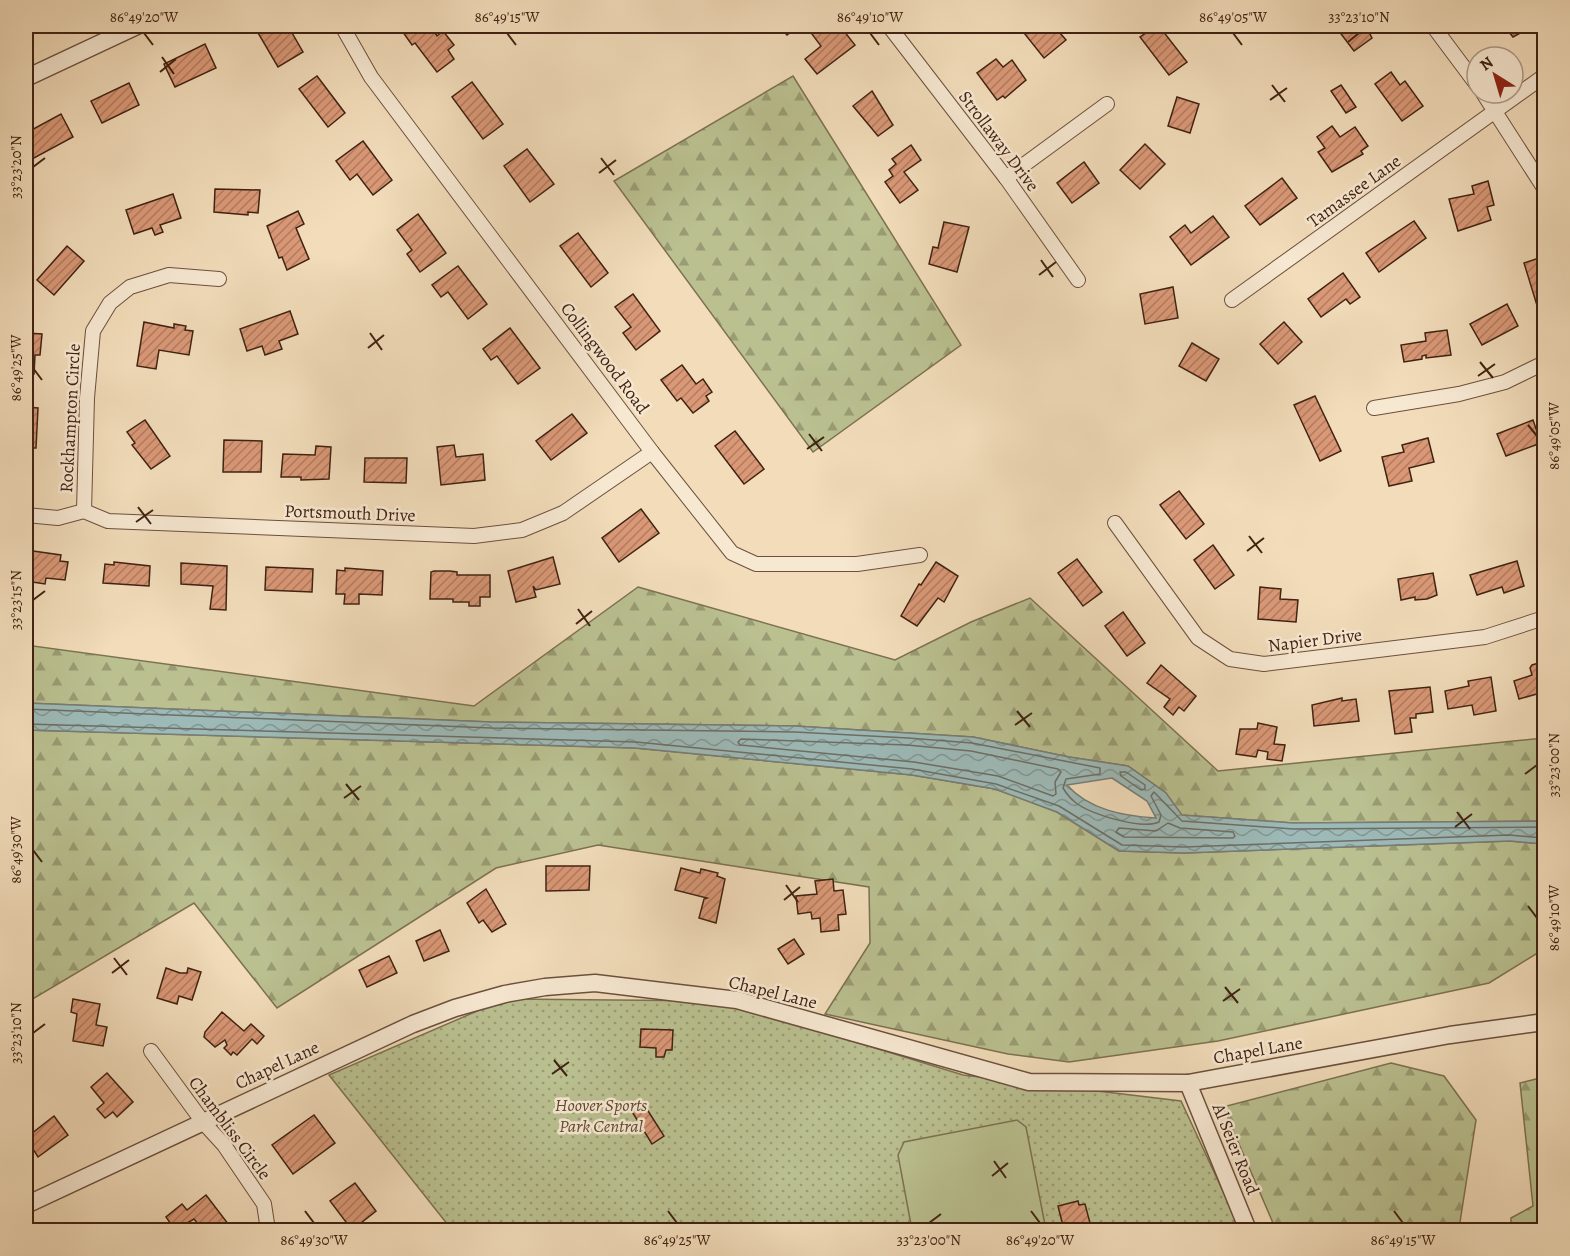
<svg xmlns="http://www.w3.org/2000/svg" width="1570" height="1256" font-family="Alegreya,serif">
<defs>
<pattern id="grass-dots" width="8" height="8" patternUnits="userSpaceOnUse" patternTransform="scale(1.5)"><rect width="8" height="8" fill="#bac090"/><path d="M2 2h.1M6 6h.1" fill="none" stroke="#999c74" stroke-width="1.8" stroke-linecap="round"/></pattern>
<pattern id="forest-firs" width="22" height="20" patternUnits="userSpaceOnUse" patternTransform="scale(1.5)"><rect width="22" height="20" fill="#bac090"/><path d="M5 1l3.5 6h-7zM16 11l3.5 6h-7z" fill="#999c74"/></pattern>
<pattern id="water-waves" width="16" height="10" patternUnits="userSpaceOnUse" patternTransform="scale(1.5)"><rect width="16" height="10" fill="#9dbab8"/><path d="M0 5q4-4 8 0t8 0" fill="none" stroke="#819794"/></pattern>
<pattern id="building-hatch" width="6" height="6" patternUnits="userSpaceOnUse" patternTransform="scale(1.5)"><rect width="6" height="6" fill="#da9877"/><path d="M-1 1l2-2M0 6l6-6M5 7l2-2" fill="none" stroke="#b27c60"/></pattern>
</defs>
<rect width="100%" height="100%" fill="#f2dcba"/>
<filter id="stains"><feTurbulence type="fractalNoise" baseFrequency=".00333" numOctaves="4"/><feColorMatrix values="0 0 0 0 .2 0 0 0 0 .09 0 0 0 0 .02 0 0 0 .5 -.17"/></filter>
<radialGradient id="worn" r=".72"><stop offset=".6" stop-color="#630" stop-opacity="0"/><stop offset="1" stop-color="#630" stop-opacity=".3"/></radialGradient>
<!-- grass -->
<polygon fill="url(#grass-dots)" stroke="#7d7151" stroke-width="1.5" points="505,999 722,1001 963,1075 1181,1101 1241,1230 452,1230 329,1075"/>
<!-- forest -->
<g fill="url(#forest-firs)" stroke="#7d7151" stroke-width="1.5">
<polygon points="793,76 961,345 813,452 614,181"/>
<polygon points="638,587 895,660 971,622 1030,598 1218,771 1544,738 1544,821 1293,823 1181,815 1166,793 1128,766 1069,757 973,737 795,726 491,722 26,703 26,645 474,706"/>
<polygon points="26,730 635,748 912,775 995,789 1057,812 1119,851 1184,853 1510,841 1544,844 1544,949 1489,983 1218,1041 1069,1062 1008,1054 825,1014 870,943 869,887 598,845 496,868 277,1008 194,903 26,1003"/>
<polygon points="1391,1063 1444,1076 1476,1120 1460,1222 1461,1230 1276,1230 1223,1107"/>
<polygon points="1544,1077 1544,1230 1511,1230 1511,1218 1533,1206 1520,1083"/>
</g>
<!-- pitch -->
<polygon fill="#bac090" stroke="#7d7151" stroke-width="1.5" points="1017,1120 1026,1127 1046,1230 912,1230 898,1155 904,1142"/>
<!-- water -->
<path fill="url(#water-waves)" stroke="#787d76" stroke-width="1.5" fill-rule="evenodd" d="M26 703 491 722 795 726 973 737 1069 757 1128 766 1166 793 1182 815 1293 823 1544 821V844L1510 841 1184 853 1119 851 1057 812 995 789 912 775 635 748 26 730ZM1112 778 1147 801 1156 818C1124 816 1089 810 1067 785Z"/>
<g fill="none" stroke-linecap="round" stroke-linejoin="round">
<!-- shore -->
<g stroke="#6e6e65" stroke-width="1.5">
<path d="M26 709 491 728 795 732 908 738 972 743 1100 768V774L1066 779 1063 788C1066 793 1071 799 1076 803 1091 814 1141 830 1159 822L1161 815 1151 796 1154 792 1182 821 1293 829 1544 827"/>
<polyline points="26,724 636,742 912,769 996,784 1059,806 1122,845 1184,847 1509,835 1544,838"/>
<polygon points="741,739 907,745 971,751 1058,769 1061,772 1055,782 1056,794 1053,796 998,776 914,762 740,745 738,742"/>
<polygon points="1120,772 1126,772 1145,785 1145,789 1141,790 1121,776"/>
<polygon points="1168,823 1180,828 1233,832 1235,836 1233,838 1124,837 1116,832 1119,828 1156,831"/>
</g>
</g>
<!-- building -->
<g fill="url(#building-hatch)" stroke="#402212" stroke-width="1.5">
<polygon points="254,26 288,26 303,52 278,67"/>
<polygon points="403,26 436,26 433,30 437,36 443,31 454,45 448,50 454,59 437,72 415,43 412,45 400,28"/>
<polygon points="779,26 799,26 787,35"/>
<polygon points="806,26 840,26 855,45 817,74 805,59 821,46"/>
<polygon points="1034,26 1054,26 1066,40 1044,58 1024,33"/>
<polygon points="1156,26 1159,26 1187,62 1169,75 1140,37"/>
<polygon points="1335,26 1366,26 1372,38 1354,51"/>
<polygon points="1504,26 1533,26 1513,37"/>
<polygon points="205,44 216,68 175,87 164,64"/>
<polygon points="996,59 1003,67 1012,60 1026,80 1005,98 1003,96 997,100 977,73"/>
<polygon points="1391,72 1400,85 1405,81 1423,106 1402,121 1375,84"/>
<polygon points="317,76 345,113 328,127 299,89"/>
<polygon points="472,82 503,124 483,139 452,97"/>
<polygon points="129,83 139,105 102,123 91,101"/>
<polygon points="1341,85 1356,107 1346,113 1331,91"/>
<polygon points="872,91 893,125 878,136 853,106"/>
<polygon points="1177,97 1199,104 1190,133 1168,126"/>
<polygon points="61,114 73,137 34,158 26,142 26,133"/>
<polygon points="1332,126 1340,137 1355,127 1368,146 1361,151 1363,154 1332,172 1318,152 1325,148 1317,137"/>
<polygon points="363,141 392,180 373,195 357,174 350,180 336,161"/>
<polygon points="1145,144 1165,164 1140,189 1120,170"/>
<polygon points="911,145 921,160 904,172 918,190 900,203 885,182 893,176 889,170 896,164 892,159"/>
<polygon points="527,149 554,184 530,202 504,166"/>
<polygon points="1084,162 1099,183 1072,203 1057,183"/>
<polygon points="1282,178 1297,198 1260,225 1245,206"/>
<polygon points="1488,181 1494,205 1487,207 1491,220 1458,231 1449,199 1474,194 1472,186"/>
<polygon points="215,189 260,190 258,213 248,212 248,215 214,212"/>
<polygon points="173,194 181,218 160,225 163,232 155,235 152,228 134,234 126,210"/>
<polygon points="298,211 304,224 296,228 309,259 287,270 282,257 279,258 267,226"/>
<polygon points="418,214 446,253 420,272 407,254 412,250 397,230"/>
<polygon points="1213,216 1229,237 1191,265 1170,237 1185,225 1191,233"/>
<polygon points="1414,221 1426,238 1379,272 1366,253"/>
<polygon points="944,222 969,227 957,272 929,264 933,247 938,248"/>
<polygon points="578,233 608,273 591,287 560,246"/>
<polygon points="67,246 84,261 54,295 37,280"/>
<polygon points="1542,257 1544,266 1544,311 1539,312 1524,263"/>
<polygon points="458,266 487,304 468,319 448,292 441,297 432,285"/>
<polygon points="1343,273 1360,297 1350,304 1346,299 1321,317 1308,299"/>
<polygon points="1173,287 1178,318 1145,324 1140,294"/>
<polygon points="633,294 660,331 636,350 623,333 631,327 615,307"/>
<polygon points="1507,304 1518,326 1482,345 1470,324"/>
<polygon points="290,311 298,334 279,341 282,349 265,355 262,346 247,351 240,329"/>
<polygon points="144,322 174,328 174,324 186,326 185,330 193,331 189,355 159,350 156,369 137,366"/>
<polygon points="1284,322 1302,342 1278,364 1260,344"/>
<polygon points="510,328 540,368 518,384 497,356 491,360 483,349"/>
<polygon points="1447,330 1451,355 1426,358 1426,355 1422,356 1422,359 1404,362 1401,345 1426,341 1425,333"/>
<polygon points="26,333 42,334 40,355 35,355 34,374 26,374"/>
<polygon points="1192,343 1219,359 1206,381 1179,366"/>
<polygon points="682,365 696,384 703,379 712,392 706,396 709,401 693,413 681,398 677,401 661,380"/>
<polygon points="1315,396 1341,451 1320,461 1294,405"/>
<polygon points="26,407 38,408 36,448 33,448 33,462 26,462"/>
<polygon points="572,414 587,433 551,460 536,441"/>
<polygon points="145,420 170,456 151,469 132,445 135,443 127,432"/>
<polygon points="1533,420 1541,443 1506,456 1497,434"/>
<polygon points="735,431 764,469 744,484 715,446"/>
<polygon points="1428,438 1434,462 1409,468 1412,481 1389,486 1382,457 1404,452 1402,445"/>
<polygon points="224,440 262,441 261,472 223,472"/>
<polygon points="454,445 456,457 483,454 485,480 441,485 437,447"/>
<polygon points="316,446 331,447 329,479 301,480 301,477 281,477 283,454 315,455"/>
<polygon points="365,458 407,458 406,483 364,482"/>
<polygon points="1179,491 1204,524 1186,539 1160,505"/>
<polygon points="641,509 659,533 619,562 602,538"/>
<polygon points="1213,545 1234,575 1215,589 1194,560"/>
<polygon points="33,551 61,555 60,561 68,562 65,580 46,578 45,584 26,581 26,555 32,556"/>
<polygon points="553,557 560,584 536,590 533,586 536,597 516,602 508,571"/>
<polygon points="1077,559 1102,592 1083,606 1058,573"/>
<polygon points="1517,561 1524,586 1504,593 1502,587 1477,595 1470,575"/>
<polygon points="114,562 150,566 149,586 103,583 105,564 114,565"/>
<polygon points="936,562 958,576 944,602 938,598 917,626 901,616 919,584 921,585"/>
<polygon points="181,563 227,566 226,610 210,609 213,586 181,584"/>
<polygon points="266,567 313,569 312,592 265,590"/>
<polygon points="345,568 383,571 382,595 359,594 359,604 344,604 345,594 336,594 337,570 345,571"/>
<polygon points="434,571 450,571 457,572 457,575 490,575 490,597 480,597 480,606 469,606 469,602 453,602 453,599 430,599 431,572"/>
<polygon points="1433,573 1437,595 1427,599 1415,600 1415,597 1401,600 1398,579"/>
<polygon points="1260,587 1281,589 1280,599 1298,600 1296,622 1258,619"/>
<polygon points="1123,612 1145,643 1127,656 1105,626"/>
<polygon points="1542,662 1544,664 1544,692 1519,699 1514,681 1532,675 1530,668 1532,665"/>
<polygon points="1161,665 1196,696 1184,711 1179,707 1173,715 1164,707 1170,699 1147,683"/>
<polygon points="1491,677 1496,711 1474,715 1472,705 1448,709 1445,691 1469,686 1468,681"/>
<polygon points="1430,687 1433,712 1416,714 1416,718 1410,718 1412,732 1395,734 1389,691"/>
<polygon points="1342,698 1342,701 1356,699 1359,721 1314,726 1312,705"/>
<polygon points="1258,723 1277,727 1274,744 1285,745 1282,761 1267,759 1268,752 1258,750 1256,757 1236,754 1240,729 1257,729"/>
<polygon points="546,866 590,866 589,890 546,891"/>
<polygon points="681,868 700,873 701,869 718,873 717,876 725,879 716,923 699,918 704,899 707,898 675,890"/>
<polygon points="833,879 834,891 843,890 846,914 838,915 839,930 821,932 820,918 812,919 811,912 798,914 796,896 817,894 815,881"/>
<polygon points="486,889 506,924 492,932 483,920 479,923 467,903"/>
<polygon points="440,930 449,951 424,961 416,941"/>
<polygon points="794,939 804,954 788,964 778,949"/>
<polygon points="389,956 397,973 367,987 359,970"/>
<polygon points="166,968 180,973 187,973 188,968 201,972 192,1000 179,996 177,1004 157,998"/>
<polygon points="73,999 100,1004 96,1025 107,1027 103,1046 73,1041 77,1014 71,1012"/>
<polygon points="222,1012 244,1031 251,1024 264,1036 257,1044 252,1039 237,1055 233,1052 231,1055 224,1048 227,1045 225,1040 215,1047 204,1037 205,1032"/>
<polygon points="641,1029 673,1030 672,1050 666,1050 664,1057 656,1057 656,1048 640,1047"/>
<polygon points="107,1073 133,1102 117,1117 113,1112 105,1118 97,1109 104,1103 91,1087"/>
<polygon points="643,1103 664,1136 652,1144 631,1110"/>
<polygon points="314,1115 335,1143 293,1174 272,1145"/>
<polygon points="54,1116 68,1135 38,1157 26,1138"/>
<polygon points="355,1183 376,1211 352,1230 330,1201"/>
<polygon points="206,1195 229,1225 222,1230 203,1230 194,1219 175,1230 166,1217 182,1204 187,1210"/>
<polygon points="1078,1201 1079,1205 1085,1204 1090,1223 1084,1225 1083,1229 1064,1230 1058,1206"/>
</g>
<g fill="none" stroke-linecap="round" stroke-linejoin="round">
<!-- minor casing -->
<g stroke="#6c503c" stroke-width="16">
<g id="minor">
<polyline points="342,26 371,77 652,452 732,553 756,564 857,564 920,555"/>
<polyline points="889,26 1006,178 1078,280"/>
<polyline points="1433,26 1477,85"/>
<polyline points="1483,93 1544,188"/>
<polyline points="1006,178 1107,104"/>
<polyline points="1232,300 1544,76"/>
<polyline points="1374,408 1459,394 1505,382 1544,363"/>
<polyline points="84,511 87,398 93,331 110,303 130,287 169,275 219,279"/>
<polyline points="26,515 58,518 84,511 108,521 474,536 522,530 563,513 652,452"/>
<polyline points="1115,523 1198,638 1230,659 1264,664 1485,637 1544,618"/>
<polyline points="151,1051 203,1122 224,1145 264,1204 268,1230"/>
</g>
</g>
<!-- tertiary casing -->
<g stroke="#6c503c" stroke-width="19">
<g id="tertiary">
<polyline points="26,78 137,26"/>
<polyline points="1188,1083 1248,1230"/>
<polyline points="26,1205 413,1024 455,1008 505,994 545,987 595,983 737,1000 1029,1082 1188,1083 1450,1035 1544,1022"/>
</g>
</g>
<!-- minor -->
<use href="#minor" stroke="#f7e8d2" stroke-width="14"/>
<!-- tertiary -->
<use href="#tertiary" stroke="#f7e8d2" stroke-width="16"/>
</g>
<!-- ticks -->
<path fill="none" stroke="#402212" stroke-width="2" d="M144 33 153 45M507 33 516 45M870 33 879 45M1233 33 1242 45M1348 42 1359 33M162 57 174 74M160 72 176 59M1272 85 1285 102M1270 100 1287 88M601 158 614 175M33 167 45 158M599 173 616 160M1041 260 1053 277M1039 275 1056 262M370 333 382 350M368 348 384 335M1480 362 1493 378M33 368 42 380M1478 376 1495 364M1528 425 1537 436M809 434 822 451M807 449 824 437M138 507 151 524M136 522 153 510M1249 536 1262 553M1247 551 1264 538M33 600 45 591M578 609 590 626M576 624 592 611M1017 711 1030 727M1015 725 1032 713M1525 774 1537 765M346 784 359 800M344 798 361 786M1457 812 1470 829M1455 827 1472 814M33 850 42 862M786 885 798 902M784 900 800 887M1528 906 1537 918M114 958 127 975M112 973 129 960M1225 987 1238 1003M1223 1001 1240 989M33 1033 45 1024M554 1060 567 1076M552 1074 569 1062M994 1161 1006 1178M992 1176 1008 1163M305 1211 314 1223M668 1211 677 1223M1031 1211 1040 1223M1394 1211 1403 1223M929 1223 941 1214"/>
<g text-anchor="middle" dominant-baseline="central" stroke-width="5" stroke-linejoin="round" paint-order="stroke">
<!-- street labels -->
<g font-size="18" fill="#402212" stroke="#f7e8d2">
<text transform="translate(999 141) rotate(53)">Strollaway Drive</text>
<text transform="translate(1354 191) rotate(-36)">Tamassee Lane</text>
<text transform="translate(605 358) rotate(53)">Collingwood Road</text>
<text transform="translate(70 418) rotate(-87)">Rockhampton Circle</text>
<text transform="translate(350 513) rotate(2)">Portsmouth Drive</text>
<text transform="translate(1315 640) rotate(-7)">Napier Drive</text>
<text transform="translate(773 992) rotate(14)">Chapel Lane</text>
<text transform="translate(1258 1050) rotate(-10)">Chapel Lane</text>
<text transform="translate(277 1065) rotate(-25)">Chapel Lane</text>
<text transform="translate(230 1128) rotate(53)">Chambliss Circle</text>
<text transform="translate(1236 1149) rotate(68)">Al Seier Road</text>
</g>
<!-- park labels -->
<g font-size="18" font-style="italic" fill="#5e4a32" stroke="#f7e8d2">
<text x="601" y="1105">Hoover Sports<tspan x="601" dy="21">Park Central</tspan></text>
</g>
</g>
<!-- margin -->
<rect width="1570" height="1256" fill="none" stroke="#f2dcba" stroke-width="66"/>
<!-- north arrow -->
<g transform="translate(1495 75) rotate(323)"><circle r="28" fill="#f7e8d2" stroke="#ae9985" stroke-width="1.5"/>
<path d="M0-4.5L10 22L0 15L-10 22Z" fill="#8f2418"/>
<text y="-9" font-size="16" font-weight="bold" text-anchor="middle" fill="#402212">N</text>
</g>
<rect x="33" y="33" width="1504" height="1190" fill="none" stroke="#402212" stroke-width="2"/>
<g font-size="15" text-anchor="middle" fill="#402212">
<text x="144" y="22">86°49'20"W</text>
<text x="507" y="22">86°49'15"W</text>
<text x="870" y="22">86°49'10"W</text>
<text x="1233" y="22">86°49'05"W</text>
<text x="1359" y="22">33°23'10"N</text>
<text transform="translate(16 167) rotate(-90)" y="5">33°23'20"N</text>
<text transform="translate(16 368) rotate(-90)" y="5">86°49'25"W</text>
<text transform="translate(1554 436) rotate(-90)" y="5">86°49'05"W</text>
<text transform="translate(16 600) rotate(-90)" y="5">33°23'15"N</text>
<text transform="translate(1554 765) rotate(-90)" y="5">33°23'00"N</text>
<text transform="translate(16 850) rotate(-90)" y="5">86°49'30"W</text>
<text transform="translate(1554 918) rotate(-90)" y="5">86°49'10"W</text>
<text transform="translate(16 1033) rotate(-90)" y="5">33°23'10"N</text>
<text x="314" y="1245">86°49'30"W</text>
<text x="677" y="1245">86°49'25"W</text>
<text x="929" y="1245">33°23'00"N</text>
<text x="1040" y="1245">86°49'20"W</text>
<text x="1403" y="1245">86°49'15"W</text>
</g>
<rect width="100%" height="100%" filter="url(#stains)"/>
<rect width="100%" height="100%" fill="url(#worn)"/>
</svg>
